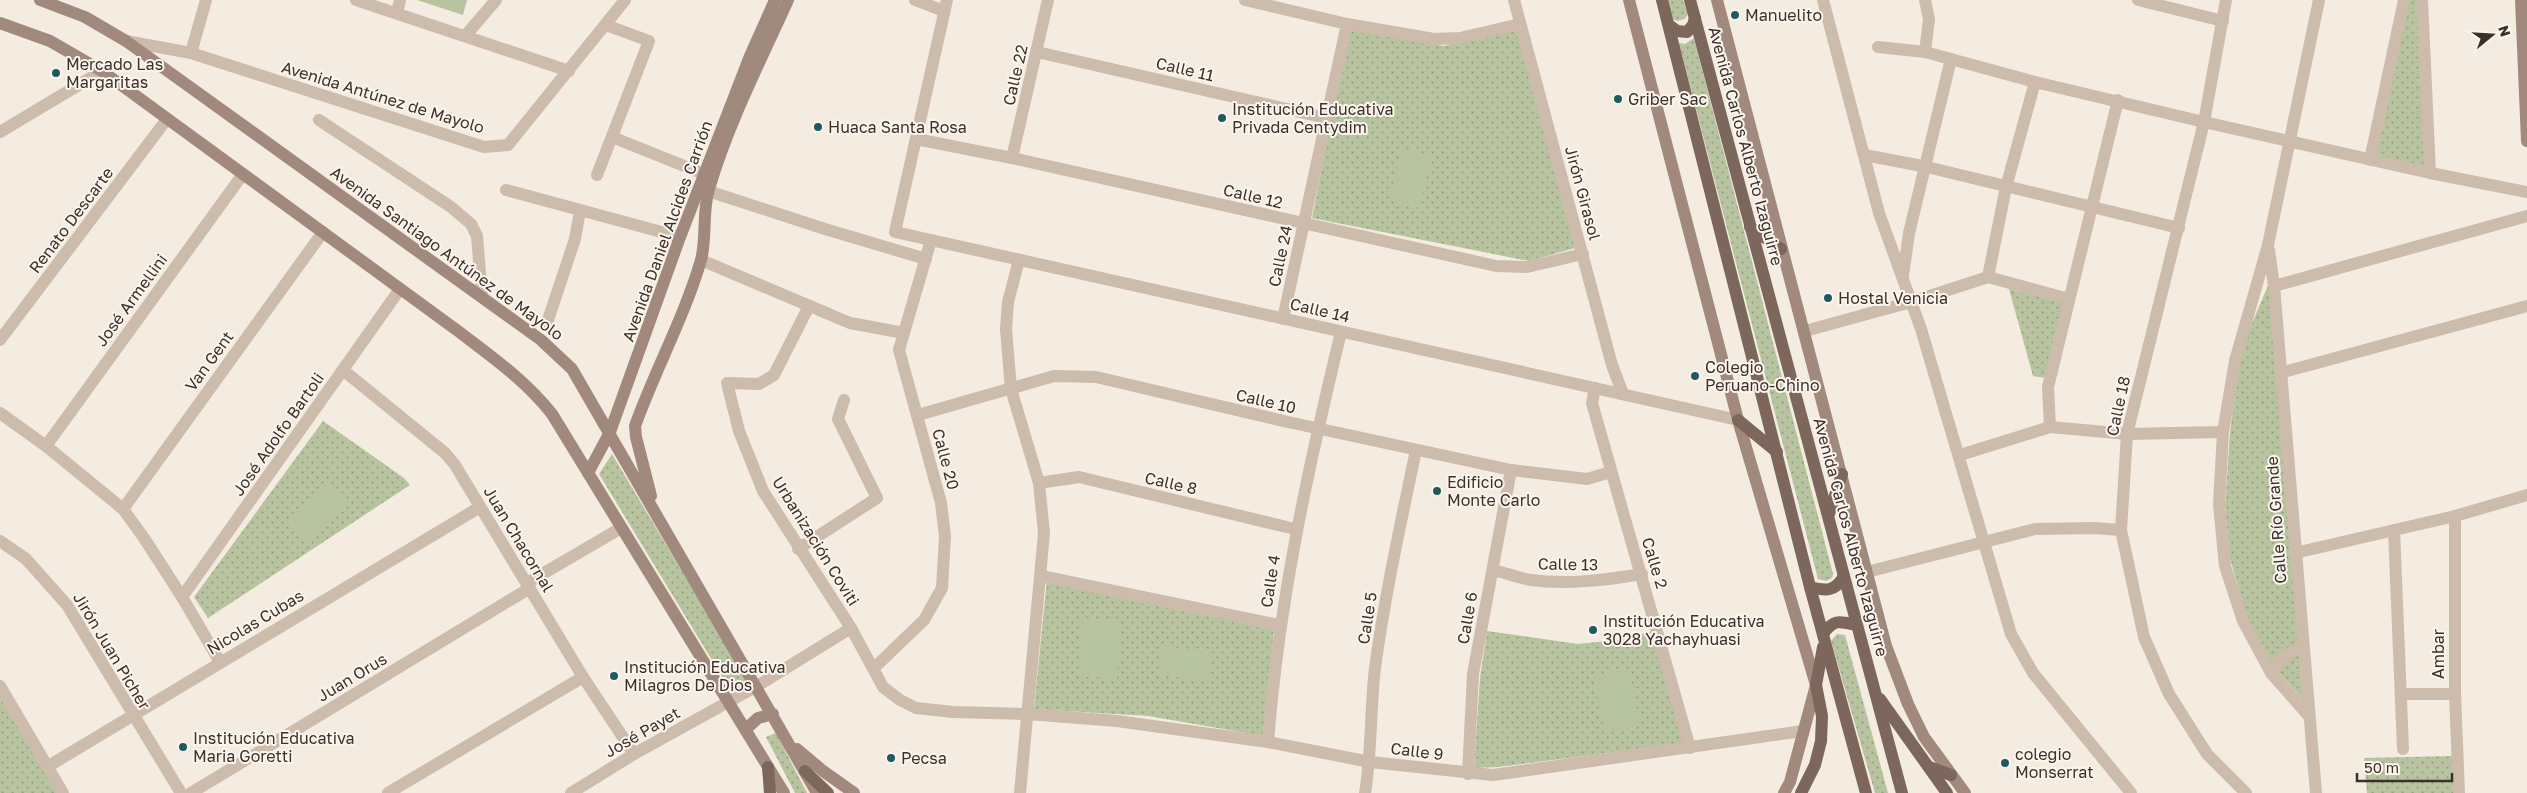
<svg xmlns="http://www.w3.org/2000/svg" width="2527" height="793" font-family="'Golos Text',sans-serif">
<defs>
<pattern id="grass-dots" width="8" height="8" patternUnits="userSpaceOnUse" patternTransform="scale(1.25)"><rect width="8" height="8" fill="#b8c4a0"/><path d="M2 2h.1M6 6h.1" fill="none" stroke="#97a083" stroke-width="1.8" stroke-linecap="round"/></pattern>
</defs>
<rect width="100%" height="100%" fill="#f4ebe1"/>
<!-- grass -->
<g fill="url(#grass-dots)">
<polygon points="1667,0 1683,0 1688,14 1685,19 1677,21 1672,19"/>
<polygon points="2407,0 2420,0 2427,168 2375,156"/>
<polygon points="1349,27 1444,46 1511,28 1520,34 1575,248 1529,261 1312,218"/>
<polygon points="1694,38 1833,574 1832,578 1826,581 1818,579 1679,43 1685,44"/>
<polygon points="2269,283 2303,700 2272,665 2247,618 2230,559 2225,506 2230,432 2239,363 2248,333"/>
<polygon points="2009,289 2065,303 2045,378 2033,376"/>
<polygon points="323,421 404,478 410,485 208,618 194,597"/>
<polygon points="612,454 749,684 732,693 599,474"/>
<polygon points="1047,579 1274,630 1264,736 1148,716 1034,709"/>
<polygon points="1487,631 1578,644 1625,639 1652,631 1684,743 1498,767 1474,768 1480,678"/>
<polygon points="1837,634 1845,635 1888,793 1875,793 1831,641"/>
<polygon points="0,694 59,793 0,793"/>
<polygon points="776,733 807,793 795,793 766,737"/>
<polygon points="2453,756 2454,793 2367,793 2364,758"/>
</g>
<!-- garden -->
<g fill="#b8c4a0">
<polygon points="417,0 467,0 463,15"/>
<polygon points="1402,148 1432,156 1419,208 1389,200"/>
<polygon points="329,484 348,505 306,544 286,523"/>
<polygon points="1082,618 1120,621 1117,679 1079,676"/>
<polygon points="1162,646 1213,653 1209,682 1158,674"/>
<polygon points="1629,669 1640,726 1605,732 1593,675"/>
</g>
<g fill="none" stroke-linecap="round" stroke-linejoin="round">
<!-- street -->
<g stroke="#cdbbac" stroke-width="12">
<polyline points="356,0 569,71"/>
<polyline points="915,0 944,11"/>
<polyline points="947,0 895,232 1738,420"/>
<polyline points="1245,0 1347,24 1434,39 1460,38 1520,24"/>
<polyline points="1514,0 1612,365 1623,394"/>
<polyline points="1823,0 1879,213 1921,329 2011,634 2033,673 2131,793"/>
<polyline points="1925,0 1929,19 1925,52"/>
<polyline points="2138,0 2223,21"/>
<polyline points="2226,0 2204,122 2127,434 2121,530 2144,637 2169,694 2207,754 2246,793"/>
<polyline points="2422,0 2430,173"/>
<polyline points="397,13 400,0"/>
<polyline points="466,35 496,0"/>
<polyline points="126,41 191,53 484,147 508,145 625,0"/>
<polyline points="1878,47 1925,52 2035,82 2204,122 2430,173 2527,192"/>
<polyline points="1037,52 1326,118"/>
<polyline points="191,53 206,0"/>
<polyline points="319,120 451,207 471,224 477,236 482,297"/>
<polyline points="0,132 102,71"/>
<polyline points="612,137 704,174"/>
<polyline points="916,139 1012,158 1496,266 1527,267 1583,254"/>
<polyline points="1865,155 1927,167 2179,228"/>
<polyline points="1012,158 1048,0"/>
<polyline points="2370,160 2404,0"/>
<polyline points="597,175 649,41 606,25"/>
<polyline points="506,190 680,237"/>
<polyline points="708,191 825,229 926,259"/>
<polyline points="2269,250 2274,286 2316,793"/>
<polyline points="701,260 850,323 904,333"/>
<polyline points="1019,260 1008,302 1006,329 1011,389 1039,483 1044,533 1020,793"/>
<polyline points="1903,276 1909,233 1951,59"/>
<polyline points="1988,277 2006,187 2035,82"/>
<polyline points="2274,286 2527,216"/>
<polyline points="809,306 774,375 759,384 727,383 739,431 763,491 851,628 883,687 900,700 916,708 953,712 1028,714 1117,721 1268,742 1370,762 1493,775 1803,731"/>
<polyline points="1283,319 1347,24"/>
<polyline points="546,326 575,239 580,211"/>
<polyline points="1805,331 1911,302 1988,277 2069,299"/>
<polyline points="0,340 167,119"/>
<polyline points="343,370 445,453 455,465 583,677 634,754"/>
<polyline points="2280,373 2527,306"/>
<polyline points="1595,388 1592,403 1690,748"/>
<polyline points="0,413 46,446 123,509 144,538 182,597 220,662"/>
<polyline points="918,415 1054,376 1096,377 1288,422 1511,470 1587,479 1611,472"/>
<polyline points="2050,427 2048,387 2118,100"/>
<polyline points="46,446 243,174"/>
<polyline points="1960,455 2050,427 2127,434 2223,432"/>
<polyline points="1039,483 1079,477 1295,529"/>
<polyline points="123,509 323,232"/>
<polyline points="2455,516 2455,694 2459,793"/>
<polyline points="2394,530 2403,749"/>
<polyline points="0,541 26,559 67,605 181,793"/>
<polyline points="798,549 877,498 838,419 844,400"/>
<polyline points="2295,553 2455,516 2527,495"/>
<path d="M1493 570C1506 573 1518 578 1531 580 1567 585 1606 580 1642 574"/>
<polyline points="1867,572 2035,529 2094,528 2121,530"/>
<polyline points="1041,576 1279,625"/>
<polyline points="527,583 621,528"/>
<polyline points="182,597 400,289"/>
<polyline points="874,668 924,620 942,588 945,536 941,503 899,350 931,240"/>
<path d="M2271 673C2280 658 2286 653 2303 647"/>
<polyline points="0,686 63,793"/>
<polyline points="2401,694 2455,694"/>
<polyline points="2308,715 2271,673 2243,621 2225,566 2219,505 2223,432 2235,361 2268,245 2319,0"/>
<path d="M1268 742C1279 600 1308 469 1341 332"/>
<polyline points="47,767 480,507"/>
<polyline points="1468,774 1473,674 1511,470"/>
<polyline points="191,793 530,588"/>
<polyline points="388,793 583,677"/>
<polyline points="571,793 634,754 757,686 851,628"/>
<path d="M1365 793C1372 751 1370 709 1375 668 1385 594 1401 522 1416 450"/>
</g>
<!-- secondary -->
<g stroke="#a18a7d" stroke-width="12">
<polyline points="40,0 85,17 126,41 541,340 572,369 817,793"/>
<polyline points="1629,0 1738,420 1816,685 1790,782 1784,793"/>
<polyline points="1717,0 1886,646 1908,704 1924,737 1965,793"/>
<polyline points="2521,0 2527,141"/>
<path d="M0 23 50 41 102 71 458 331C492 357 525 380 552 414L784 793"/>
<polyline points="588,473 610,432 680,237 750,56 775,0"/>
<path d="M651 496 636 437 635 426C655 370 684 318 701 260 707 237 702 211 709 189 728 124 760 62 788 0"/>
<polyline points="746,729 758,718 773,714"/>
<polyline points="797,749 823,771 854,793"/>
</g>
<!-- primary -->
<g stroke="#7d675c" stroke-width="12">
<polyline points="1662,0 1810,587 1866,793"/>
<polyline points="1690,0 1902,793"/>
<polyline points="1670,26 1677,31 1687,32 1693,25 1695,18"/>
<polyline points="1750,227 1781,249"/>
<polyline points="1738,420 1777,452"/>
<polyline points="1829,514 1842,474"/>
<path d="M1810 587C1826 591 1835 592 1844 576"/>
<path d="M1823 634C1834 619 1839 621 1856 625"/>
<polyline points="1880,699 1947,793"/>
<polyline points="768,767 770,793"/>
<polyline points="1929,767 1951,775"/>
<polyline points="805,771 828,793"/>
<polyline points="1801,793 1815,765 1821,741 1822,716 1816,685 1823,647"/>
</g>
</g>
<!-- markers -->
<g fill="#1f5a5e" stroke="#fbf5ee" stroke-width="2">
<circle cx="1735" cy="15" r="5"/>
<circle cx="56" cy="73" r="5"/>
<circle cx="1618" cy="99" r="5"/>
<circle cx="1222" cy="118" r="5"/>
<circle cx="818" cy="127" r="5"/>
<circle cx="1828" cy="298" r="5"/>
<circle cx="1695" cy="376" r="5"/>
<circle cx="1437" cy="491" r="5"/>
<circle cx="1593" cy="630" r="5"/>
<circle cx="614" cy="676" r="5"/>
<circle cx="183" cy="747" r="5"/>
<circle cx="891" cy="758" r="5"/>
<circle cx="2005" cy="763" r="5"/>
</g>
<g text-anchor="middle" dominant-baseline="central" stroke-width="4" stroke-linejoin="round" paint-order="stroke">
<!-- poi labels -->
<g font-size="16" fill="#3b302b" stroke="#fbf5ee" text-anchor="start">
<text x="1745" y="15">Manuelito</text>
<text x="66" y="64">Mercado Las<tspan x="66" dy="18">Margaritas</tspan></text>
<text x="1628" y="99">Griber Sac</text>
<text x="1232" y="109">Institución Educativa<tspan x="1232" dy="18">Privada Centydim</tspan></text>
<text x="828" y="127">Huaca Santa Rosa</text>
<text x="1838" y="298">Hostal Venicia</text>
<text x="1705" y="367">Colegio<tspan x="1705" dy="18">Peruano-Chino</tspan></text>
<text x="1447" y="482">Edificio<tspan x="1447" dy="18">Monte Carlo</tspan></text>
<text x="1603" y="621">Institución Educativa<tspan x="1603" dy="18">3028 Yachayhuasi</tspan></text>
<text x="624" y="667">Institución Educativa<tspan x="624" dy="18">Milagros De Dios</tspan></text>
<text x="193" y="738">Institución Educativa<tspan x="193" dy="18">Maria Goretti</tspan></text>
<text x="2015" y="754">colegio<tspan x="2015" dy="18">Monserrat</tspan></text>
<text x="901" y="758">Pecsa</text>
</g>
<!-- street labels -->
<g font-size="16" fill="#3b302b" stroke="#fbf5ee">
<text transform="translate(1185 69) rotate(13)">Calle 11</text>
<text transform="translate(1015 75) rotate(-77)">Calle 22</text>
<text transform="translate(383 97) rotate(17)">Avenida Antúnez de Mayolo</text>
<text transform="translate(1746 146) rotate(75)">Avenida Carlos Alberto Izaguirre</text>
<text transform="translate(1583 193) rotate(75)">Jirón Girasol</text>
<text transform="translate(1253 196) rotate(13)">Calle 12</text>
<text transform="translate(71 220) rotate(-53)">Renato Descarte</text>
<text transform="translate(667 231) rotate(-70)">Avenida Daniel Alcides Carrión</text>
<text transform="translate(447 253) rotate(36)">Avenida Santiago Antúnez de Mayolo</text>
<text transform="translate(1280 256) rotate(-78)">Calle 24</text>
<text transform="translate(131 300) rotate(-54)">José Armellini</text>
<text transform="translate(1320 310) rotate(13)">Calle 14</text>
<text transform="translate(209 361) rotate(-54)">Van Gent</text>
<text transform="translate(1266 401) rotate(13)">Calle 10</text>
<text transform="translate(2118 406) rotate(-78)">Calle 18</text>
<text transform="translate(278 434) rotate(-55)">José Adolfo Bartoli</text>
<text transform="translate(946 459) rotate(75)">Calle 20</text>
<text transform="translate(1171 483) rotate(13)">Calle 8</text>
<text transform="translate(2276 520) rotate(-94)">Calle Río Grande</text>
<text transform="translate(1851 537) rotate(75)">Avenida Carlos Alberto Izaguirre</text>
<text transform="translate(519 539) rotate(59)">Juan Chacornal</text>
<text transform="translate(816 541) rotate(58)">Urbanización Coviti</text>
<text transform="translate(1655 563) rotate(73)">Calle 2</text>
<text transform="translate(1568 564) rotate(1)">Calle 13</text>
<text transform="translate(1270 581) rotate(-81)">Calle 4</text>
<text transform="translate(1367 618) rotate(-81)">Calle 5</text>
<text transform="translate(1467 618) rotate(-80)">Calle 6</text>
<text transform="translate(255 622) rotate(-31)">Nicolas Cubas</text>
<text transform="translate(112 651) rotate(59)">Jirón Juan Picher</text>
<text transform="translate(2438 654) rotate(-90)">Ambar</text>
<text transform="translate(352 677) rotate(-31)">Juan Orus</text>
<text transform="translate(642 732) rotate(-30)">José Payet</text>
<text transform="translate(1417 751) rotate(7)">Calle 9</text>
</g>
</g>
<!-- north arrow -->
<g transform="translate(2492 35) rotate(72)" stroke="#fbf5ee" stroke-width="4" paint-order="stroke">
<path d="M0-4L9 19L0 12L-9 19Z" fill="#3b302b"/>
<text y="-8" font-size="14" font-weight="bold" text-anchor="middle" fill="#3b302b">N</text>
</g>
<!-- scale -->
<path d="M2357 773v8h95v-8" fill="none" stroke="#3b302b" stroke-width="2.5"/>
<text x="2364" y="773" font-size="15" fill="#3b302b" stroke="#fbf5ee" stroke-width="4" paint-order="stroke">50 m</text>
</svg>
